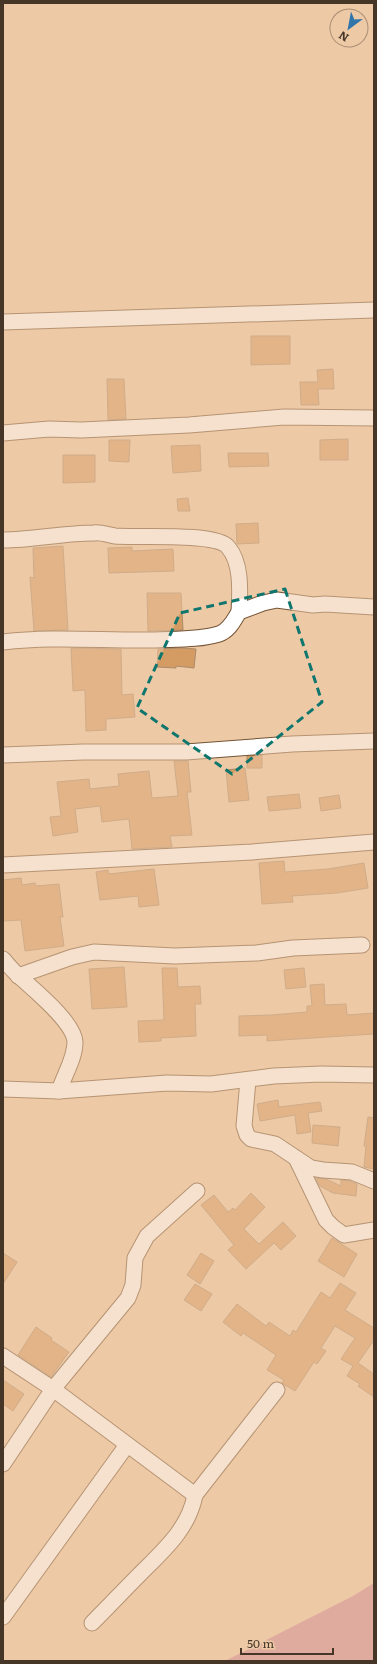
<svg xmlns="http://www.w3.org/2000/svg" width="377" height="1664" font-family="Literata,serif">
<rect width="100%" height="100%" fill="#edc9a6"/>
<!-- green -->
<polygon fill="#cd8796" points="374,1583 374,1661 225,1661 353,1596"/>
<!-- building -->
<g fill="#d49c63" stroke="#ac8a69">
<polygon points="251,336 290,336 290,364 251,365"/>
<polygon points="333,369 334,389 318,389 319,405 301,405 300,382 318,382 317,370"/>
<polygon points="107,379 124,379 126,419 108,420"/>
<polygon points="348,439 348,460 320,460 320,440"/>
<polygon points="109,440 130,440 129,462 109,461"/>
<polygon points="200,445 201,471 173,473 171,446"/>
<polygon points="228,453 268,453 269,466 229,467"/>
<polygon points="63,455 95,455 95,482 63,483"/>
<polygon points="188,498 190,511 178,511 177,499"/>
<polygon points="258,523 259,543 237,544 236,524"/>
<polygon points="63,546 68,630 34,631 30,577 34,578 33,548"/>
<polygon points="132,547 132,551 173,549 174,571 109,573 108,548"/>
<polygon points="147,593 181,593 183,630 148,631"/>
<polygon points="71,648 121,649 122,695 133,694 135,717 106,719 106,730 86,731 85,690 73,691"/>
<polygon points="183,648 196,649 194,668 176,666 176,668 157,667 158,649"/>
<polygon points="262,755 262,768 247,768 247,756"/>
<polygon points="174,761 188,761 191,792 187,792 192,835 170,836 172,847 132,849 129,819 102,822 100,806 75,809 78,832 53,836 50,817 61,816 57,782 89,779 90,789 119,786 118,774 149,771 152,798 178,796"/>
<polygon points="245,768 249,800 229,802 226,770"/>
<polygon points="299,794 301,808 269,811 267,797"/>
<polygon points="339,795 341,808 321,811 319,798"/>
<polygon points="284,861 285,872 328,869 364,863 368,888 337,893 292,896 293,902 262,904 259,863"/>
<polygon points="154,869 159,905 139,907 138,896 100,900 96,872 108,870 109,874"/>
<polygon points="21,878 22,885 35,883 36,886 59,884 63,917 60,917 64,946 25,951 21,920 3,921 3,880"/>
<polygon points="124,967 127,1007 92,1009 89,969"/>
<polygon points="162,968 177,968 178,987 200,986 201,1004 195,1004 196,1036 161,1038 161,1041 139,1042 138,1021 164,1020"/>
<polygon points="304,968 306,987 286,989 284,970"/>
<polygon points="324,984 325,1005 346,1004 347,1015 374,1013 374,1034 267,1041 267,1035 239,1036 239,1016 271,1015 307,1012 307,1006 312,1006 310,985"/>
<polygon points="278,1100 279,1107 320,1102 322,1111 308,1113 311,1132 297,1134 295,1115 260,1121 257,1104"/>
<polygon points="368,1117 374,1118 374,1169 364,1167 366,1146 364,1146"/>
<polygon points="313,1125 340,1127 338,1146 312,1143"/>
<polygon points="316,1178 326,1179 341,1186 341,1180 350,1181 357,1184 356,1196 333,1193 320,1186"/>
<polygon points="251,1193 265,1207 244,1229 259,1244 283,1222 296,1236 281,1250 274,1243 246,1269 228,1250 234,1245 201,1205 214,1195 228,1212 233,1208 235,1210"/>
<polygon points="332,1238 357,1254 344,1277 318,1261"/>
<polygon points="3,1253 17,1262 3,1284"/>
<polygon points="201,1253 214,1261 200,1284 187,1275"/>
<polygon points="340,1283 356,1293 345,1310 374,1328 374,1340 358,1363 374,1374 374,1397 358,1386 360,1384 347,1376 353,1366 341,1359 355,1338 335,1326 321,1348 326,1351 317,1364 314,1362 295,1391 282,1383 284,1380 267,1370 276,1355 243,1333 241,1336 223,1322 237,1304 266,1326 269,1322 290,1336 293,1330 296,1332 321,1292 330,1298"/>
<polygon points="195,1284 212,1294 201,1311 184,1300"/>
<polygon points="36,1327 52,1338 51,1340 69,1352 51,1377 18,1355"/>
<polygon points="3,1380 24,1394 13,1411 3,1404"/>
</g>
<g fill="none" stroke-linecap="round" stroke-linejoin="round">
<!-- minor casing -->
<g stroke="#745435" stroke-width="17">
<g id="minor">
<polyline points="3,322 374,310"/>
<polyline points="3,433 49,429 81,430 189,425 284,417 374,418"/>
<path d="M3 540C33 540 63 533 94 533 101 532 108 535 115 536 136 538 216 532 228 547 242 563 240 592 239 612"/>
<path d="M3 642C54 636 104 641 155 640 176 639 199 640 219 634 229 631 234 620 239 612L263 603 277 600 313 605 325 604 374 607"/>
<polyline points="3,755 83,752 186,752 292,744 374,741"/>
<polyline points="3,865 252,852 374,842"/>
<path d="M3 959C8 965 14 972 20 977 34 990 74 1022 75 1042 75 1059 64 1075 59 1091"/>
<polyline points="18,976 72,957 94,952 175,956 257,953 293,948 362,945"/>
<polyline points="248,1080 244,1126 247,1135 251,1139 275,1144 311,1168 323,1170 352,1172 374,1181"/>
<polyline points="3,1089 59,1091 167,1083 211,1084 274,1076 321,1074 374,1075"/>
<polyline points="296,1158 326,1220 333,1227 344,1235 374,1230"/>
<polyline points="3,1356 53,1389 195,1495 277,1390"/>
<polyline points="3,1464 53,1389 128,1298 133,1285 135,1258 147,1236 197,1191"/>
<polyline points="3,1617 127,1445"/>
<path d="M92 1623C109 1606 125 1589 142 1572 164 1550 189 1528 195 1495"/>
</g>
</g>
<!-- minor -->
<use href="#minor" stroke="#fff" stroke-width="15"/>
</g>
<!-- marked area -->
<path d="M0 0H377V1664H0ZM285 589 322 702 232 774 137 708 180 613Z" fill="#edc9a6" fill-opacity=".55" fill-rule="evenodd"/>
<path fill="none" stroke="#0f766e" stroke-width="3" stroke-dasharray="8 5" stroke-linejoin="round" d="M285 589 322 702 232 774 137 708 180 613Z"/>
<!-- border -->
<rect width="377" height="1664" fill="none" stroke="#453628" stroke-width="8"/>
<!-- north arrow -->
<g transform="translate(349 28) rotate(212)"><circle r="19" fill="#edc9a6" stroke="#aa8e74"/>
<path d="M0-3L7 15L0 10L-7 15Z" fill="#3175ab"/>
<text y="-6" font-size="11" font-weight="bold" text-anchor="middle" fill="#453628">N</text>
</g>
<!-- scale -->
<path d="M241 1648v6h92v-6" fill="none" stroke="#453628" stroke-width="2"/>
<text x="247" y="1648" font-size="12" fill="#453628" stroke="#edc9a6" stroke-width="3" paint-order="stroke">50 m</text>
</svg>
